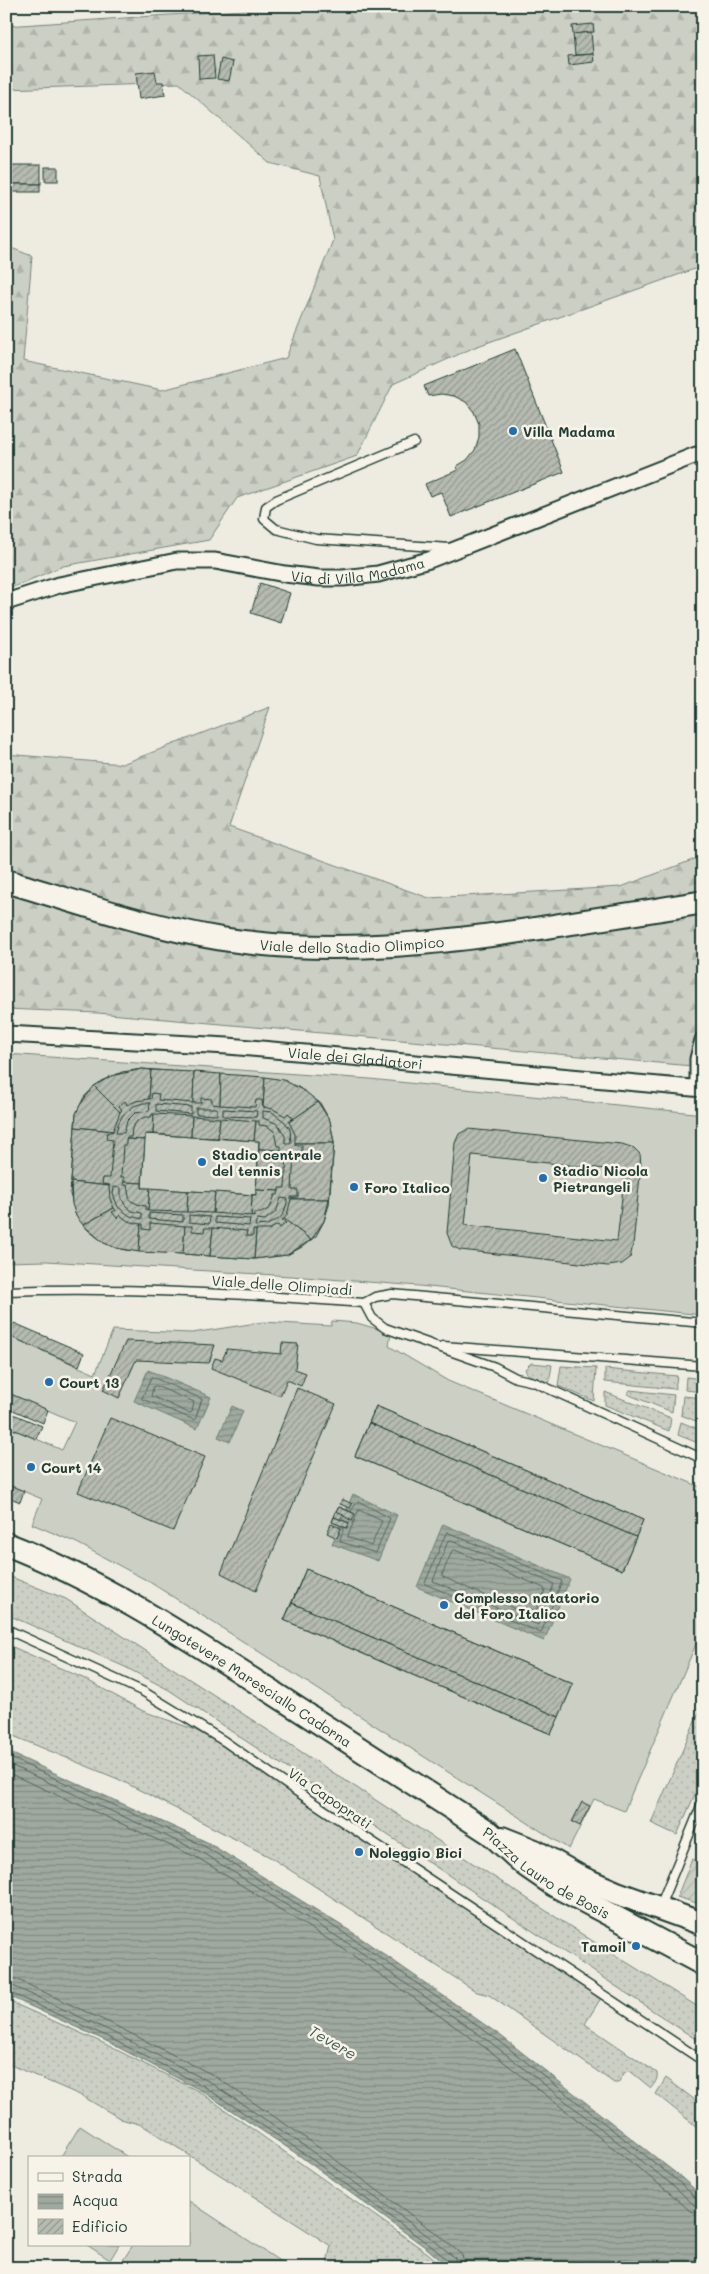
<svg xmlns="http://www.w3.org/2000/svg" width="709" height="2274" font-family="Mali,sans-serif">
<defs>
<pattern id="grass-dots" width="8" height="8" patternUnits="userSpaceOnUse" patternTransform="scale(1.25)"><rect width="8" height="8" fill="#cccfc4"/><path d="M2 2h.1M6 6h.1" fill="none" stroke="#afb3a9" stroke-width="1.8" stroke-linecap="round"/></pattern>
<pattern id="forest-firs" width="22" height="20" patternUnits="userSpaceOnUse" patternTransform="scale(1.25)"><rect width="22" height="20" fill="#cccfc4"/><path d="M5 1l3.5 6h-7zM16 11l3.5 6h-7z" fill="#afb3a9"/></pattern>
<pattern id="garden-furrows" width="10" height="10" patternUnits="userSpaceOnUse" patternTransform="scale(1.25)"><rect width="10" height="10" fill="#cccfc4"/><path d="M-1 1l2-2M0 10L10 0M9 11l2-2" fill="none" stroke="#afb3a9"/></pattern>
<pattern id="water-rules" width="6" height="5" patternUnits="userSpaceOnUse" patternTransform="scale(1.25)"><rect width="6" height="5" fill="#9fa99f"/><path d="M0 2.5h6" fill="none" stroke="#818b82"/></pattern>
<pattern id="building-hatch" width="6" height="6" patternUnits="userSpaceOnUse" patternTransform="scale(1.25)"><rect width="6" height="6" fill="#b5bbb0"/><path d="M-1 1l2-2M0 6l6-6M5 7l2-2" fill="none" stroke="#939990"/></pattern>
</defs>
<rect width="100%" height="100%" fill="#eeece1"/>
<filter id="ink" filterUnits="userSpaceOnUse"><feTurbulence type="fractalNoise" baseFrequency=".02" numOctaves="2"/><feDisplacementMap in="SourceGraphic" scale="10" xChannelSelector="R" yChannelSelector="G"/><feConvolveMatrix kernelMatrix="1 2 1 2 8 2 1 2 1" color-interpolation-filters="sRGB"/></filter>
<g filter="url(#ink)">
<!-- grass -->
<g fill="url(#grass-dots)" stroke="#76867c">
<polygon points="531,1363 552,1365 549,1383 527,1374 525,1369"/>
<polygon points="561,1366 596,1368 594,1401 558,1386"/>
<polygon points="605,1369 677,1376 675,1389 605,1382"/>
<polygon points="686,1377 703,1379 703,1392 685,1390"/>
<polygon points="630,1390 674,1395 672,1412 627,1394"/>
<polygon points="605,1392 671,1418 669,1431 605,1405"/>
<polygon points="683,1396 703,1398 703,1424 681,1415"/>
<polygon points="681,1422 703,1431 703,1445 678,1435"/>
<polygon points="6,1575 66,1599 591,1940 703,2010 703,2044 169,1690 125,1667 6,1614"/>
<path d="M6 1644 85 1679 143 1711 193 1729 229 1749 371 1846 588 1988 601 1998 585 2024 657 2073C658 2079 655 2083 651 2088L630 2071 625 2072 618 2083H614L489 1995 477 1992 270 1857 118 1779 6 1733Z"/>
<polygon points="703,1703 703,1776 677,1835 651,1823"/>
<polygon points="6,2000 101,2042 200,2092 429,2254 444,2268 335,2268 327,2262 331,2246 142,2125 121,2119 82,2096 6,2063"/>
<polygon points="666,2078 703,2106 703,2132 656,2094"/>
</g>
<!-- forest -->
<g fill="url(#forest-firs)" stroke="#76867c">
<polygon points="302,6 703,6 703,266 475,347 393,384 357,456 237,498 209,540 63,566 6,590 6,246 32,256 23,361 162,390 286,358 333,240 320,176 270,163 179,83 6,89 6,26"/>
<polygon points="270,707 229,827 429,898 621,887 703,856 703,1067 98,1013 6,1009 6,754 122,764"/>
</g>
<!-- garden -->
<polygon fill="url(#garden-furrows)" stroke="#76867c" points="692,1859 703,1863 703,1905 677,1897"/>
<!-- pitch -->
<g fill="#cccfc4" stroke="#76867c">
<polygon points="6,1054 370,1079 703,1114 703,1315 419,1286 291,1276 46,1261 6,1262"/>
<polygon points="332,1321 357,1323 391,1333 389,1346 448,1381 703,1488 703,1628 624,1811 594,1799 569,1849 148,1581 77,1543 32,1524 42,1499 6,1484 6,1426 62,1450 75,1422 6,1392 6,1335 95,1374 113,1330 192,1333 263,1322 331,1326"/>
<polygon points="80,2126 129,2158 60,2158"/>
<polygon points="189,2201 290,2268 122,2268 119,2266 133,2245 189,2245"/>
<polygon points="87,2245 119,2245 110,2260"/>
</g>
<!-- water -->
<g fill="url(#water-rules)" stroke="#6c7e74">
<polygon points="148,1370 211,1397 197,1429 134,1401"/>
<polygon points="232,1406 243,1411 230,1442 218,1437"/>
<polygon points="353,1494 397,1515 378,1561 332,1544"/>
<polygon points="443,1524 570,1579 544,1641 417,1587"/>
<polygon points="6,1751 207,1842 355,1934 501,2036 682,2178 703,2197 703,2268 449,2268 429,2250 297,2154 202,2091 104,2040 6,1995"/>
</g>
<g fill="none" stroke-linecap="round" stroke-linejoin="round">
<!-- shore -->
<g stroke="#52685f" stroke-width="1">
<polygon points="152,1377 202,1399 195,1420 142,1399"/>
<polygon points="156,1386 194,1402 192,1412 189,1413 151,1396 153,1387"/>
<polygon points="359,1510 382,1521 371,1546 348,1537"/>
<polyline points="344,1528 340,1539 341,1542 376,1553 390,1518 358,1501 351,1511"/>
<polygon points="447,1532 562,1581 541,1633 425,1584"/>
<polygon points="451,1540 554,1584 538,1625 433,1581 448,1541"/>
<polygon points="455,1550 544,1588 545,1591 534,1615 531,1616 443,1577 442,1575 452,1551"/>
<polyline points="6,1756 204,1846 352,1938 498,2040 679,2182 697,2199 703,2201"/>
<polyline points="6,1763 201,1852 349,1944 494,2045 675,2187 694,2205 703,2207"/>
<polyline points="6,1772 198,1858 345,1950 490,2051 670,2193 690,2211 703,2214"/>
<polyline points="6,1977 16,1979 112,2024 213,2075 307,2139 440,2236 462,2255 465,2268"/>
<polyline points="6,1985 13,1986 108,2030 208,2081 303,2145 435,2241 455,2258 458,2268"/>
<polyline points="6,1991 106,2036 205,2087 299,2150 431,2246 450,2262 451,2268"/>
</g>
</g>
<!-- building -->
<g fill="url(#building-hatch)" stroke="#1f3d34" fill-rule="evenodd">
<polygon points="593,24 594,32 573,34 572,26"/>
<polygon points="591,32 593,54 575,55 573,34"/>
<polygon points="593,54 594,62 569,65 568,56"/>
<polygon points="213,55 215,78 199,79 198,56"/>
<polygon points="221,59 233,62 229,81 217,79"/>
<polygon points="155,71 157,82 163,82 165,95 139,99 136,73"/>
<rect x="8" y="165" width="33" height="19"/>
<rect x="45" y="167" width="13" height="14"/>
<rect x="10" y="184" width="30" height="8"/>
<polygon points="515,349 564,472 451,517 441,492 430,496 425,484 458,470 457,466 467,460 475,450 479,437 479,424 474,412 466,402 454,396 441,394 428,396 424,386"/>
<polygon points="260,583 290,593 281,623 251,613"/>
<path d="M142 1069 276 1079 298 1087 320 1103 330 1121 334 1143 329 1205 324 1221 316 1236 302 1247 287 1255 254 1259 125 1250 104 1243 88 1230 76 1216 70 1194 76 1114 84 1097 101 1081 122 1072ZM145 1134 259 1141 256 1195 142 1188Z"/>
<polygon points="142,1069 151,1070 149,1099 136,1101 127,1105 125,1101 119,1106 122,1110 120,1112 94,1086 111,1076"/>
<polygon points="151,1070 194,1072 193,1103 158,1100 159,1094 152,1093 151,1099 149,1099"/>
<polygon points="194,1072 221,1074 220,1105 212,1104 212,1099 201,1098 201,1103 193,1103"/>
<polygon points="221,1074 265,1077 263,1107 262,1100 256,1100 255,1107 220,1105"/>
<polygon points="265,1077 284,1080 306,1092 318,1102 289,1122 293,1118 288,1113 285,1116 273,1109 263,1107"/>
<polygon points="94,1086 120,1112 113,1131 75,1127 76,1114 80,1105"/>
<polygon points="318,1102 330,1121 334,1143 295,1143 295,1134 289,1122"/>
<polygon points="143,1103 150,1103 149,1111 135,1113 127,1121 124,1133 116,1133 118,1124 123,1115 134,1106"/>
<polygon points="156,1104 191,1107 191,1114 156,1111"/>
<polygon points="196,1108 217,1108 217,1115 196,1114"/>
<polygon points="223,1109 257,1111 256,1117 223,1116"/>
<polygon points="263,1111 272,1112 285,1122 290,1129 291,1143 285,1143 285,1136 278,1124 263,1118"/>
<polygon points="152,1114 154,1114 153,1134 145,1134 145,1140 126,1139 127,1137 131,1137 132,1128 137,1121 145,1117 151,1117"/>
<polygon points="154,1114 192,1116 191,1137 153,1134"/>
<polygon points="192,1116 220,1118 218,1138 191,1137"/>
<polygon points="220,1118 256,1121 254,1141 218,1138"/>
<polygon points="256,1121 259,1121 259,1125 267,1126 274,1131 277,1146 281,1146 281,1150 259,1149 259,1141 254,1141"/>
<polygon points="75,1127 113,1131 107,1133 106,1139 113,1140 110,1178 103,1178 102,1184 110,1185 109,1186 71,1182"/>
<path d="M468 1129 622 1144 634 1148 640 1154 641 1166 633 1245 630 1258 622 1264 608 1266 460 1250 452 1246 447 1233 455 1143 459 1134ZM472 1155 625 1171 617 1241 465 1225Z"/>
<polygon points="126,1139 145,1140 142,1183 124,1182 124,1177 121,1177 123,1145 126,1145"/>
<polygon points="295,1143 334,1143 329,1199 291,1199 291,1197 298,1197 298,1190 292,1190 294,1152 302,1152 302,1145 295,1145"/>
<polygon points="259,1149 281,1150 281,1154 287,1154 285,1188 279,1188 279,1191 256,1190"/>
<polygon points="71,1182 109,1186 110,1199 114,1208 83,1225 76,1216 72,1204"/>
<polygon points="124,1182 142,1183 142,1188 150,1188 148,1211 146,1210 146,1206 140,1205 131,1201 129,1197 127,1185 123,1185"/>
<polygon points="114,1187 121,1188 121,1197 125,1205 132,1211 142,1213 142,1219 130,1216 118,1207 113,1194"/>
<polygon points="150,1188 188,1191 187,1212 148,1211"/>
<polygon points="256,1190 279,1191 278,1195 275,1195 270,1208 261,1213 254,1213 254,1217 251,1216 252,1195 256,1195"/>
<polygon points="188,1191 215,1192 213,1213 187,1212"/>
<polygon points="215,1192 252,1195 251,1216 213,1213"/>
<polygon points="281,1198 288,1199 284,1213 279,1219 267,1225 255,1226 257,1219 265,1220 276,1212"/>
<polygon points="291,1199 329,1199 324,1221 311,1240 284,1219 287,1215"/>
<polygon points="114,1208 116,1210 112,1212 117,1218 120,1215 128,1221 141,1224 139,1252 116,1248 104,1243 83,1225"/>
<polygon points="149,1213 183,1215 183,1222 149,1219"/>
<polygon points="189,1215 210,1217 209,1224 189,1222"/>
<polygon points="215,1217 250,1219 249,1226 215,1223"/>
<polygon points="284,1219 311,1240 287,1255 254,1259 256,1230 268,1230 278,1225 280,1228 286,1223 282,1220"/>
<polygon points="150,1223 185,1226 183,1254 139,1252 141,1224 143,1224 143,1229 150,1230"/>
<polygon points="185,1226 192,1226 192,1231 204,1232 205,1228 213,1228 210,1256 183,1254"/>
<polygon points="213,1228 247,1231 246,1236 253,1236 253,1230 256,1230 254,1259 210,1256"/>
<polygon points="14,1323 84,1353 79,1366 9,1336"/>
<polygon points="126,1341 152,1342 215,1345 209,1363 136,1360 119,1398 103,1390"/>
<polygon points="282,1343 298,1344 295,1369 306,1373 301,1386 287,1380 280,1396 211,1368 215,1358 222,1360 227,1349 281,1354"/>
<polygon points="297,1388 336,1404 256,1591 221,1573"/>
<polygon points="6,1392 48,1410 43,1423 6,1407"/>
<polygon points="376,1406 643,1520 622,1570 355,1456"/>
<polygon points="376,1406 643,1520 636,1537 369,1423"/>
<polygon points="6,1411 42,1426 36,1439 6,1426"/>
<polygon points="110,1418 205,1457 173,1531 78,1492"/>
<polygon points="369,1423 636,1537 622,1570 355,1456"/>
<polygon points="6,1484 24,1491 20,1502 6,1496"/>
<polygon points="342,1499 352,1504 350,1508 340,1504"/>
<polygon points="339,1507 353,1513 351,1518 336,1511"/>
<polygon points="339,1507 353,1513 351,1518 336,1511"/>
<polygon points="339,1507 355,1514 352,1521 336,1511"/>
<polygon points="336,1511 343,1514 340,1520 334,1517"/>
<polygon points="334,1517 349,1523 347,1528 332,1522"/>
<polygon points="334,1517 349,1523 347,1528 332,1522"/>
<polygon points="331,1524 341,1528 337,1538 327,1533"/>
<polygon points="306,1569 573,1684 551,1734 284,1620"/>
<polygon points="306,1569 573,1684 559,1717 292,1603"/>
<polygon points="292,1603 559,1717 551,1734 284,1620"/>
<polygon points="582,1802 590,1806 580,1826 572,1822"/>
</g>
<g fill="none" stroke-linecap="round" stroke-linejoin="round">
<!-- service casing -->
<g stroke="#1f3d34" stroke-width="11">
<g id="service">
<polyline points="414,442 276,500 266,507 264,519 276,529 316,539 450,548"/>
<path d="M6 1291C126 1287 245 1294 364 1303L375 1297 392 1294 703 1323"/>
<polyline points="364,1303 372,1318 385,1328 495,1367 516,1378 534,1382 703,1459"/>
<polyline points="443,1346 703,1366"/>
<polyline points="6,1629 144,1692 224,1741 293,1789 703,2061"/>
<polyline points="660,1906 703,1801"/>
</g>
</g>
<!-- minor casing -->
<g stroke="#1f3d34" stroke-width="19">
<g id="minor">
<path id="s1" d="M6 602 59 585 177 561H215L285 574 319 578H343L378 574 429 560 696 455"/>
<path id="s2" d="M6 1034 228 1046 703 1089"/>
<polyline points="698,1088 698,1059 703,1040"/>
</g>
</g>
<!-- primary casing -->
<g stroke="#1f3d34" stroke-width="26">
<g id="primary">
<path id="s3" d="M6 881C77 902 149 927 222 939 338 957 457 942 572 923 616 916 659 910 703 902"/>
<path id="s4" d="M6 1544C97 1579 180 1633 261 1685 337 1734 414 1784 490 1833L525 1865 554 1885 703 1964"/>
<polyline points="502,1838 535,1851 582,1878 617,1893 703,1924"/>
</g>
</g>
<!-- service -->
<use href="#service" stroke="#f7f3e8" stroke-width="8"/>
<!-- minor -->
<use href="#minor" stroke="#f7f3e8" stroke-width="15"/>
<!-- primary -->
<use href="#primary" stroke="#f7f3e8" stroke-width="22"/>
</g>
</g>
<!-- markers -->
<g fill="#1f6fb2" stroke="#f7f3e8" stroke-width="2">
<circle cx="513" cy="431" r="5"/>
<circle cx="202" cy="1162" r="5"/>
<circle cx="543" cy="1178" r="5"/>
<circle cx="354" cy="1187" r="5"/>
<circle cx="49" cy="1382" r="5"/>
<circle cx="31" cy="1467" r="5"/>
<circle cx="444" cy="1605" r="5"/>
<circle cx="359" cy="1852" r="5"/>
<circle cx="636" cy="1946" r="5"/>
</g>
<g text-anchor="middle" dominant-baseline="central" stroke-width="5" stroke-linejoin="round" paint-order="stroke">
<!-- poi labels -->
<g font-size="14" font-weight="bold" fill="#1f3d34" stroke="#f7f3e8" text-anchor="start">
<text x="523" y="431">Villa Madama</text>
<text x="212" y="1154">Stadio centrale<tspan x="212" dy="16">del tennis</tspan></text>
<text x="553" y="1170">Stadio Nicola<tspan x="553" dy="16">Pietrangeli</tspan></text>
<text x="364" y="1187">Foro Italico</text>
<text x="59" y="1382">Court 13</text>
<text x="41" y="1467">Court 14</text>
<text x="454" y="1597">Complesso natatorio<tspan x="454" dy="16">del Foro Italico</tspan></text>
<text x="369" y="1852">Noleggio Bici</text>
<text x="626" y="1946" text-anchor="end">Tamoil</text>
</g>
<!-- street labels -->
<g font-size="14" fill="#1f3d34" stroke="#f7f3e8">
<text stroke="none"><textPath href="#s1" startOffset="359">Via di Villa Madama</textPath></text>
<text stroke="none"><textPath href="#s3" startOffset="354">Viale dello Stadio Olimpico</textPath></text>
<text stroke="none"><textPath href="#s2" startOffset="350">Viale dei Gladiatori</textPath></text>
<text transform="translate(282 1285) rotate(4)">Viale delle Olimpiadi</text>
<text stroke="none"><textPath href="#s4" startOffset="282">Lungotevere Maresciallo Cadorna</textPath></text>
<text transform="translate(330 1798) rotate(34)">Via Capoprati</text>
<text stroke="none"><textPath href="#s4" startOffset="634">Piazza Lauro de Bosis</textPath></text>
</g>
<!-- water labels -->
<g font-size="15" font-style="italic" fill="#3f584f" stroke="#f7f3e8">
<text transform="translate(333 2042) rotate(30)">Tevere</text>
</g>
</g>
<!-- margin -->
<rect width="709" height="2274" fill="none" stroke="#f7f3e8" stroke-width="25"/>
<rect x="12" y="12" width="684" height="2249" fill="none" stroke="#1f3d34" stroke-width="2" filter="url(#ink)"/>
<!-- legend -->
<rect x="28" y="2156" width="162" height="90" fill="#f7f3e8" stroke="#a1aaa0"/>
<rect x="38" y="2173" width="25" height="8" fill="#f7f3e8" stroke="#a1aaa0"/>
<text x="72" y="2182" font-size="15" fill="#1f3d34">Strada</text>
<rect x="38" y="2194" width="25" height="15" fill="url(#water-rules)" stroke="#a1aaa0"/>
<text x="72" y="2206" font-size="15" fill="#1f3d34">Acqua</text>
<rect x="38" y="2219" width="25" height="15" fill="url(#building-hatch)" stroke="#a1aaa0"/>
<text x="72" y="2232" font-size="15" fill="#1f3d34">Edificio</text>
</svg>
